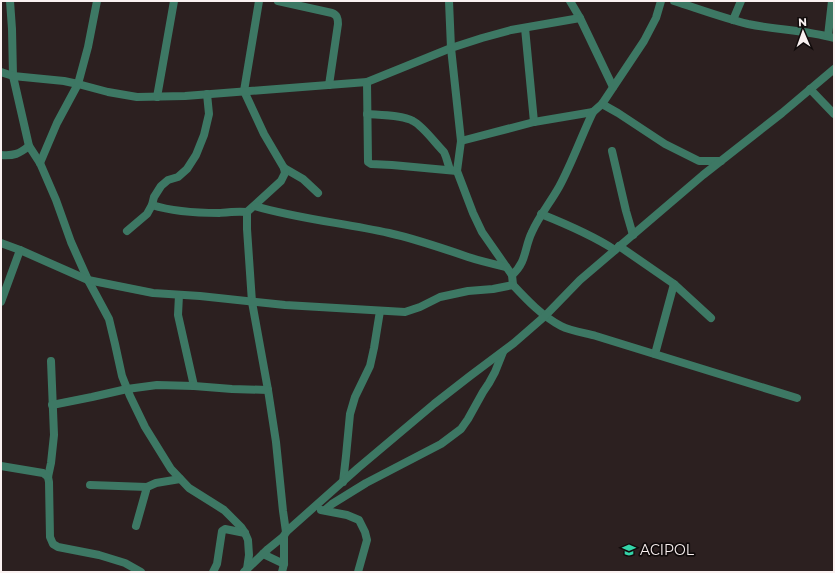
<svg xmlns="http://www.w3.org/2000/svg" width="835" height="573" font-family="Montserrat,sans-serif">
<rect width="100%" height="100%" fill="#2c2020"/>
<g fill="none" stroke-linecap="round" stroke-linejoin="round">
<!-- minor -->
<g stroke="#3d7864" stroke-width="8">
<polyline points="10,1 12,29 13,76 29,146 40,163 56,200 71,242 88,280 109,319 115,344 122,376 130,396 145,427 171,469 189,488 224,510 241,527 245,533 248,540 249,555 247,569"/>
<polyline points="259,1 244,91 264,134 284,168 303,179 318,193"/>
<path d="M278 1 332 13C337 15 338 18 338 24L329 85"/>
<polyline points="449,1 451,48 461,141 457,171 473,213 482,232 512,275 513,285"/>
<polyline points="570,1 580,18 613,87"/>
<path d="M674 1C699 9 723 18 748 24 777 30 806 30 834 38"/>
<polyline points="733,20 741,1"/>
<polyline points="525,28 534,122"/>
<polyline points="828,36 832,1"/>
<polyline points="1,72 13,76 64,81 78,84 108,92 137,97 185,96 367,82 451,48 482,38 511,30 580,18"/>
<polyline points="367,82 368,162 371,164 392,165 457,171"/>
<polyline points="810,89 834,114"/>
<polyline points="157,97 162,69 174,1"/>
<polyline points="602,104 618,113 665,144 699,161 721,161"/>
<path d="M367 114C379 115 403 115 413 121 423 126 435 143 444 152L446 157 450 170"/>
<polyline points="461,141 534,122 593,112 602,104 644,41 656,18 661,1"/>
<polyline points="612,151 626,211 633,235"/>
<path d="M1 155C14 156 19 154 29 146"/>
<polyline points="40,163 57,123 78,84 88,47 97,1"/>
<polyline points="284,168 285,173 281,181 247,212 247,229 252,302 268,390 276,442 283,511 286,532"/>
<path d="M152 205C174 212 196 213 219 213 229 212 238 211 247 212"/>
<path d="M255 206C299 219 345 223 389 233 416 239 442 248 468 257 480 261 493 264 506 267"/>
<path d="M541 214C566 224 592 235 615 250"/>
<polyline points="127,231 147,214 152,205 154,197 161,186 168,180 178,177 187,169 196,155 204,135 209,114 207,94"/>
<path d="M1 243 20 250 88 280 153 293 200 296 285 305 405 312 420 307 440 297 468 291 493 289 513 285C527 300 542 316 561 326 571 331 585 333 596 336L797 398"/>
<polyline points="619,246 674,284 711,318"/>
<path d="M512 275C527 262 524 248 532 232 539 216 550 203 559 187 572 163 581 137 593 112"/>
<polyline points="179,295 178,315 194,386"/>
<polyline points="1,302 20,250"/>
<polyline points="655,354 674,284"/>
<polyline points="51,361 54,435 51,463 48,477 49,482 50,537 53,544 58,547 99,555 125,563 141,572"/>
<polyline points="52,405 92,397 127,389 157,385 194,386 232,389 268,390"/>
<polyline points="1,466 43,473 48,477"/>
<polyline points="343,482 346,456 350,414 355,397 370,366 374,348 380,311"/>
<polyline points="90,485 147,487"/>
<polyline points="321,510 347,515 359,520 365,532 367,540 358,572"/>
<polyline points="325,510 332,504 366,483 441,444 461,429 468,419 483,392 489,383 495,372 503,352"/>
<polyline points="136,526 147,487 156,483 180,479"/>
<polyline points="263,554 284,564"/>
<polyline points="213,572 217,564 222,531 225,529 245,533"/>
<polyline points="244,572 268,549 284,536 286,532 358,468 434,404 470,376 514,343 545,316 580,280 703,175 782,113 834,69"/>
<polyline points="282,572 284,564 284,536"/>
</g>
</g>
<!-- icons -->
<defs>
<g id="university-bare" transform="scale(1.08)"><path d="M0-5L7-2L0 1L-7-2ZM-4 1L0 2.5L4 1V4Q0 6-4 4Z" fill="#34d4a8" stroke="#110b0b" stroke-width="2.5" paint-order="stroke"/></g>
</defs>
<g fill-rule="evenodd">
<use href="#university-bare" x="629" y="550"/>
</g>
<g text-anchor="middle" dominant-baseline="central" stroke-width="3.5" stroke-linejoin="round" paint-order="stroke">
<!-- poi labels -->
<g font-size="14" fill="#faf1f1" stroke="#110b0b" text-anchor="start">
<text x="640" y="550">ACIPOL</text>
</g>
</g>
<!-- border -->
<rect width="835" height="573" fill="none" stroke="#faf1f1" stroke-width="4"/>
<!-- north arrow -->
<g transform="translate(803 32) rotate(358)" stroke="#110b0b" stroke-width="3" paint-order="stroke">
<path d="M0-3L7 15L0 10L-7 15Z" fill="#faf1f1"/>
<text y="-6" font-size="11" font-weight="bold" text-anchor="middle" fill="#faf1f1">N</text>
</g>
</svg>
